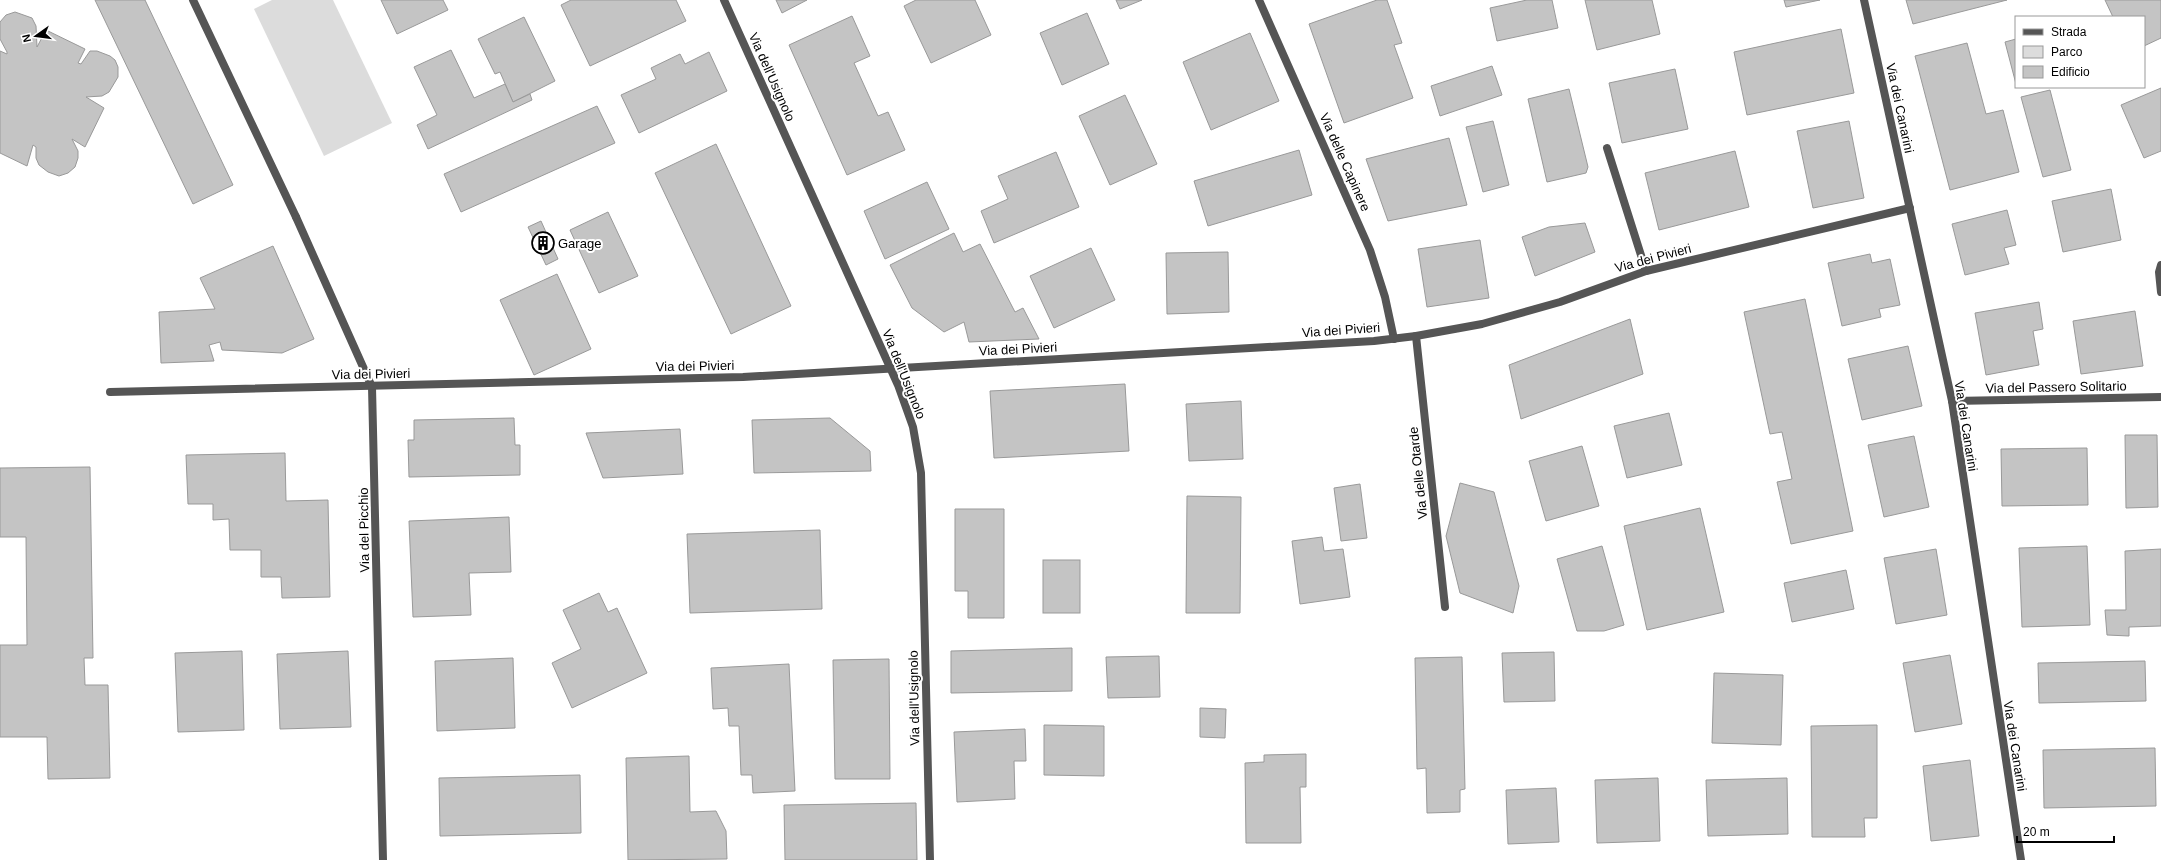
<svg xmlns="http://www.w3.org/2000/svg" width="2161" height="860" font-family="Helvetica,sans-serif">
<rect width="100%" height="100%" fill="#fff"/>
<!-- green -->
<polygon fill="#dcdcdc" points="272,0 333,0 392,123 324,156 254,9"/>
<!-- building -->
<g fill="#c4c4c4" stroke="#999">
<polygon points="95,0 145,0 233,185 193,204"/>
<polygon points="381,0 443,0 448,10 397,34"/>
<polygon points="571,0 676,0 686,21 590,66 561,5"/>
<polygon points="776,0 807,0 782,13"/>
<polygon points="916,0 975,0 991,35 931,63 904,6"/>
<polygon points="1116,0 1142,0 1120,9"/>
<polygon points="1377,0 1387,0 1402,43 1394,45 1413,98 1344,123 1309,24"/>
<polygon points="1527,0 1552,0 1558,28 1497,41 1490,8"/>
<polygon points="1585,0 1652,0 1660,34 1597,50"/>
<polygon points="1784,0 1820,0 1786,7"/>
<polygon points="1906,0 2007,0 1913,24"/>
<polygon points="2105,0 2161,0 2161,38 2144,46 2144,17 2113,17"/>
<polygon points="15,12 32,18 36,26 37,47 46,30 85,49 78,63 81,64 90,51 97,51 110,56 115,60 118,67 118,77 109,92 102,96 86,97 104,108 85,147 72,139 78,151 78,158 75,167 68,173 59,176 48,172 39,165 36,158 36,147 33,145 27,166 0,153 0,51 7,54 7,52 0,39 0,22 6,15"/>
<polygon points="1087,13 1109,64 1062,85 1040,33"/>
<polygon points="852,16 870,56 854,63 878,116 888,112 905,150 847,175 789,45"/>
<polygon points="524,17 555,81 513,102 500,72 495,74 478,39"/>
<polygon points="1841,29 1854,93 1747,115 1734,52"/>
<polygon points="1250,33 1279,101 1211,130 1183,62"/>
<polygon points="2016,39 2016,84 2005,42"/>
<polygon points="1967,43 1986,114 2003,110 2019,172 1950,190 1915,56"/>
<polygon points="451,50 474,98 505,84 513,102 530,94 532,100 428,149 417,125 437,115 414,67"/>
<polygon points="709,52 727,91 639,133 621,95 656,79 651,68 680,54 685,64"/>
<polygon points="1492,66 1502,95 1440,116 1431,86"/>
<polygon points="1675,69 1688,129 1622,143 1609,83"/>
<polygon points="2161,88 2161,151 2144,158 2121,105"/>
<polygon points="1569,89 1588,167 1586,173 1547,182 1528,99"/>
<polygon points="2050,90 2071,170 2043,177 2021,97"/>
<polygon points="1125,95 1157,164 1110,185 1079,116"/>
<polygon points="597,106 615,143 461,212 444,174"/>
<polygon points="1493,121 1509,185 1483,192 1466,127"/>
<polygon points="1849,121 1864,198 1813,208 1797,131"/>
<polygon points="1449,138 1467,205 1388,221 1366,159"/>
<polygon points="716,144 791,306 731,334 655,173"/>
<polygon points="1299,150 1312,195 1208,226 1194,181"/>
<polygon points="1735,151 1749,207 1659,230 1645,173"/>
<polygon points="1056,152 1079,207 994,243 981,211 1008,199 998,176"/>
<polygon points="927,182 949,229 885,259 864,211"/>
<polygon points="2111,189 2121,240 2063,252 2052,201"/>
<polygon points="2007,210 2016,245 2004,248 2009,264 1965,275 1952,224"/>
<polygon points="608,212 638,276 599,293 570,230"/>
<polygon points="541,221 558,259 546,265 528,227"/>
<polygon points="1585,223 1595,252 1535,276 1522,237 1549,227"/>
<polygon points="954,233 963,252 980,244 1015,312 1023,308 1039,339 969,342 964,322 944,332 912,308 890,265"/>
<polygon points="1480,240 1489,298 1427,307 1418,249"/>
<polygon points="273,246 314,339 282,353 222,350 220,342 209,345 214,361 161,363 159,312 215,309 200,278"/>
<polygon points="1091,248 1115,300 1054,328 1030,276"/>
<polygon points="1228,252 1229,312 1167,314 1166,253"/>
<polygon points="1870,254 1872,263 1890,259 1900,305 1879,309 1881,317 1842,326 1828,263"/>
<polygon points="557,274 591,349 534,375 500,300"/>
<polygon points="1805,299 1853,531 1791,544 1777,482 1792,479 1782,432 1770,434 1744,312"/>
<polygon points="2039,302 2043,329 2033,331 2039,365 1986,375 1975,313"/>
<polygon points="2135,311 2143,366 2081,374 2073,321"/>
<polygon points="1630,319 1643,374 1521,419 1509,365"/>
<polygon points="1908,346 1922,406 1862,420 1848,359"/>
<polygon points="1125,384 1129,451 994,458 990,391"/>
<polygon points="1241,401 1243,459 1189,461 1186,404"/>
<polygon points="1669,413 1682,465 1627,478 1614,426"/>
<polygon points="514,418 515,445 520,445 520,475 409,477 408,440 414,440 414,420"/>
<polygon points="830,418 870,451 871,471 754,473 752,420"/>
<polygon points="680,429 683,474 603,478 586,433"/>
<polygon points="2125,435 2157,435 2158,507 2126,508"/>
<polygon points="1914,436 1929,507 1884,517 1868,445"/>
<polygon points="1582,446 1599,506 1546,521 1529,461"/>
<polygon points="2087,448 2088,505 2002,506 2001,449"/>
<polygon points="285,453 286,501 328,500 330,597 282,598 281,577 261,577 261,550 230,550 229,519 213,520 213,504 188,504 186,455"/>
<polygon points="90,467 93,658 84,658 85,685 108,685 110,778 48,779 47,737 0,737 0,645 27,645 26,537 0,537 0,468"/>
<polygon points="1460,483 1494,492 1519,586 1513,613 1460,593 1446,536"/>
<polygon points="1360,484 1367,538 1341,541 1334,488"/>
<polygon points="1187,496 1241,497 1240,613 1186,613"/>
<polygon points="1700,508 1724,612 1647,630 1624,526"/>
<polygon points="955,509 1004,509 1004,618 968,618 968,591 955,591"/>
<polygon points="509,517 511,572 469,573 471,615 413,617 409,521"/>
<polygon points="820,530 822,609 690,613 687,534"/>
<polygon points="1322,537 1324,551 1343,549 1350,597 1300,604 1292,541"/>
<polygon points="1602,546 1624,625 1604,631 1577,631 1557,559"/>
<polygon points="2087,546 2090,625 2022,627 2019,548"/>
<polygon points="1936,549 1947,615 1896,624 1884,558"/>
<polygon points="2161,549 2161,626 2129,627 2129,636 2107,635 2105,610 2126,610 2125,551"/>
<rect x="1043" y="560" width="37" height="53"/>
<polygon points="1846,570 1854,609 1792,622 1784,583"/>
<polygon points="599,593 608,612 617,608 647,673 572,708 552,663 581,649 563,610"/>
<polygon points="1072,648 1072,691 951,693 951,651"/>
<polygon points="242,651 244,730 178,732 175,653"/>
<polygon points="348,651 351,727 280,729 277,654"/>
<polygon points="1554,652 1555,701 1504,702 1502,653"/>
<polygon points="1950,655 1962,724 1915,732 1903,663"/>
<polygon points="1159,656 1160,697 1108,698 1106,657"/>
<polygon points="1462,657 1465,789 1460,790 1460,812 1427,813 1426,768 1417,769 1415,658"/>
<polygon points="513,658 515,728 437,731 435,661"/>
<polygon points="889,659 890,779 835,779 833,660"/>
<polygon points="2145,661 2146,701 2039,703 2038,663"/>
<polygon points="789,664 795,791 753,793 752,775 741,775 739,726 729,726 728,708 713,709 711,668"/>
<polygon points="1714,673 1783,675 1781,745 1712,743"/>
<polygon points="1200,708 1226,709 1225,738 1200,737"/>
<polygon points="1044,725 1104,726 1104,776 1044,775"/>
<polygon points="1877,725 1877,818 1864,818 1865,837 1812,837 1811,726"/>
<polygon points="1025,729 1026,761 1014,761 1015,799 957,802 954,732"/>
<polygon points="2155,748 2156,806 2044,808 2043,750"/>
<polygon points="1306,754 1306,787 1300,787 1301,843 1246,843 1245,763 1264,762 1264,755"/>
<polygon points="689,756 690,812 716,811 726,831 727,859 628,860 626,758"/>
<polygon points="1970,760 1979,836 1931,841 1923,766"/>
<polygon points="580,775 581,833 440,836 439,778"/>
<polygon points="1658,778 1660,841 1597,843 1595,780"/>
<polygon points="1787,778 1788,834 1708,836 1706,780"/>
<polygon points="1556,788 1559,842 1508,844 1506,790"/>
<polygon points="916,803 917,860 785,860 784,805"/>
</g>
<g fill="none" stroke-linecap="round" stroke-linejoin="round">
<!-- lane -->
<polyline stroke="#555" stroke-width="8" points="193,0 296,217"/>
<!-- street -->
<g stroke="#555" stroke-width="8">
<polyline points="724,0 898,385 913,427 921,473 930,860"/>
<polyline points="1259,0 1370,250 1385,297 1394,339"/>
<polyline points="1864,0 1952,401 2021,860"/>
<polyline points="1607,148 1646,271"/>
<polyline points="296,217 372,387 383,860"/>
<polyline points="2161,265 2159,272 2161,292"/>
<polyline points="1416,336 1445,607"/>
<polyline points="110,392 743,377 1374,341 1416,336 1482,324 1560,302 1646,271 1910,208"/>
<polyline points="1952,401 2161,397"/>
</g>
</g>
<!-- icons -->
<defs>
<g id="building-ring" transform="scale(1.15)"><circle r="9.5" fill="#fff" stroke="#000" stroke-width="1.5"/><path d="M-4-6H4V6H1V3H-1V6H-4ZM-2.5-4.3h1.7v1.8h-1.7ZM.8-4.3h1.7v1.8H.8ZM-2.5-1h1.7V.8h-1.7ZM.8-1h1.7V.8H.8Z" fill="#000"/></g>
</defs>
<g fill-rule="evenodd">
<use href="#building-ring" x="543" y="243"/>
</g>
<g text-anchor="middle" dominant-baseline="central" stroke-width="4" stroke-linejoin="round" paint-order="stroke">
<!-- street labels -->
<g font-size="13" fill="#000" stroke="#fff">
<text transform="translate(772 77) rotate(66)">Via dell'Usignolo</text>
<text transform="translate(1900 108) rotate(78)">Via dei Canarini</text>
<text transform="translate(1345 162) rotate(66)">Via delle Capinere</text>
<text transform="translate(1653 258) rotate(-15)">Via dei Pivieri</text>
<text transform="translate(1341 330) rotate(-4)">Via dei Pivieri</text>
<text transform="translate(1018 349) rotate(-3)">Via dei Pivieri</text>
<text transform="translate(695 366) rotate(-1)">Via dei Pivieri</text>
<text transform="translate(371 374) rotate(-1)">Via dei Pivieri</text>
<text transform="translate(904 374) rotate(68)">Via dell'Usignolo</text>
<text transform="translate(2056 387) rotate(-1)">Via del Passero Solitario</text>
<text transform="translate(1966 426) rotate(81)">Via dei Canarini</text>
<text transform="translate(1418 473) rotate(-96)">Via delle Otarde</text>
<text transform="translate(364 530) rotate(-91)">Via del Picchio</text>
<text transform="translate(914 698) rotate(-91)">Via dell'Usignolo</text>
<text transform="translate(2015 746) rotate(81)">Via dei Canarini</text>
</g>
<!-- poi labels -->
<g font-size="13" fill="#000" stroke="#fff" text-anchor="start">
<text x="558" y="243">Garage</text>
</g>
</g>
<!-- legend -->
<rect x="2015" y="16" width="130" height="72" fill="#ffffff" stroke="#999999"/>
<rect x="2023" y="29" width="20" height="6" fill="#555555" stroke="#999999"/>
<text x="2051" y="36" font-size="12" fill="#000000">Strada</text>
<rect x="2023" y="46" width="20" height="12" fill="#dcdcdc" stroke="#999999"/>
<text x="2051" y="56" font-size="12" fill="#000000">Parco</text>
<rect x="2023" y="66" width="20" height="12" fill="#c4c4c4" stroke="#999999"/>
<text x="2051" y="76" font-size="12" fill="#000000">Edificio</text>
<!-- north arrow -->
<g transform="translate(36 36) rotate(256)" stroke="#ffffff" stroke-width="3" paint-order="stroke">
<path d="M0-3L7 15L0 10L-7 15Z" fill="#000000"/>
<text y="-6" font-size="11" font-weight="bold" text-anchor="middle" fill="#000000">N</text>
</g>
<!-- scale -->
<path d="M2017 836v6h97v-6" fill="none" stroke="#000000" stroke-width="2"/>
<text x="2023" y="836" font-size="12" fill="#000000" stroke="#ffffff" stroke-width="3" paint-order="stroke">20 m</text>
</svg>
